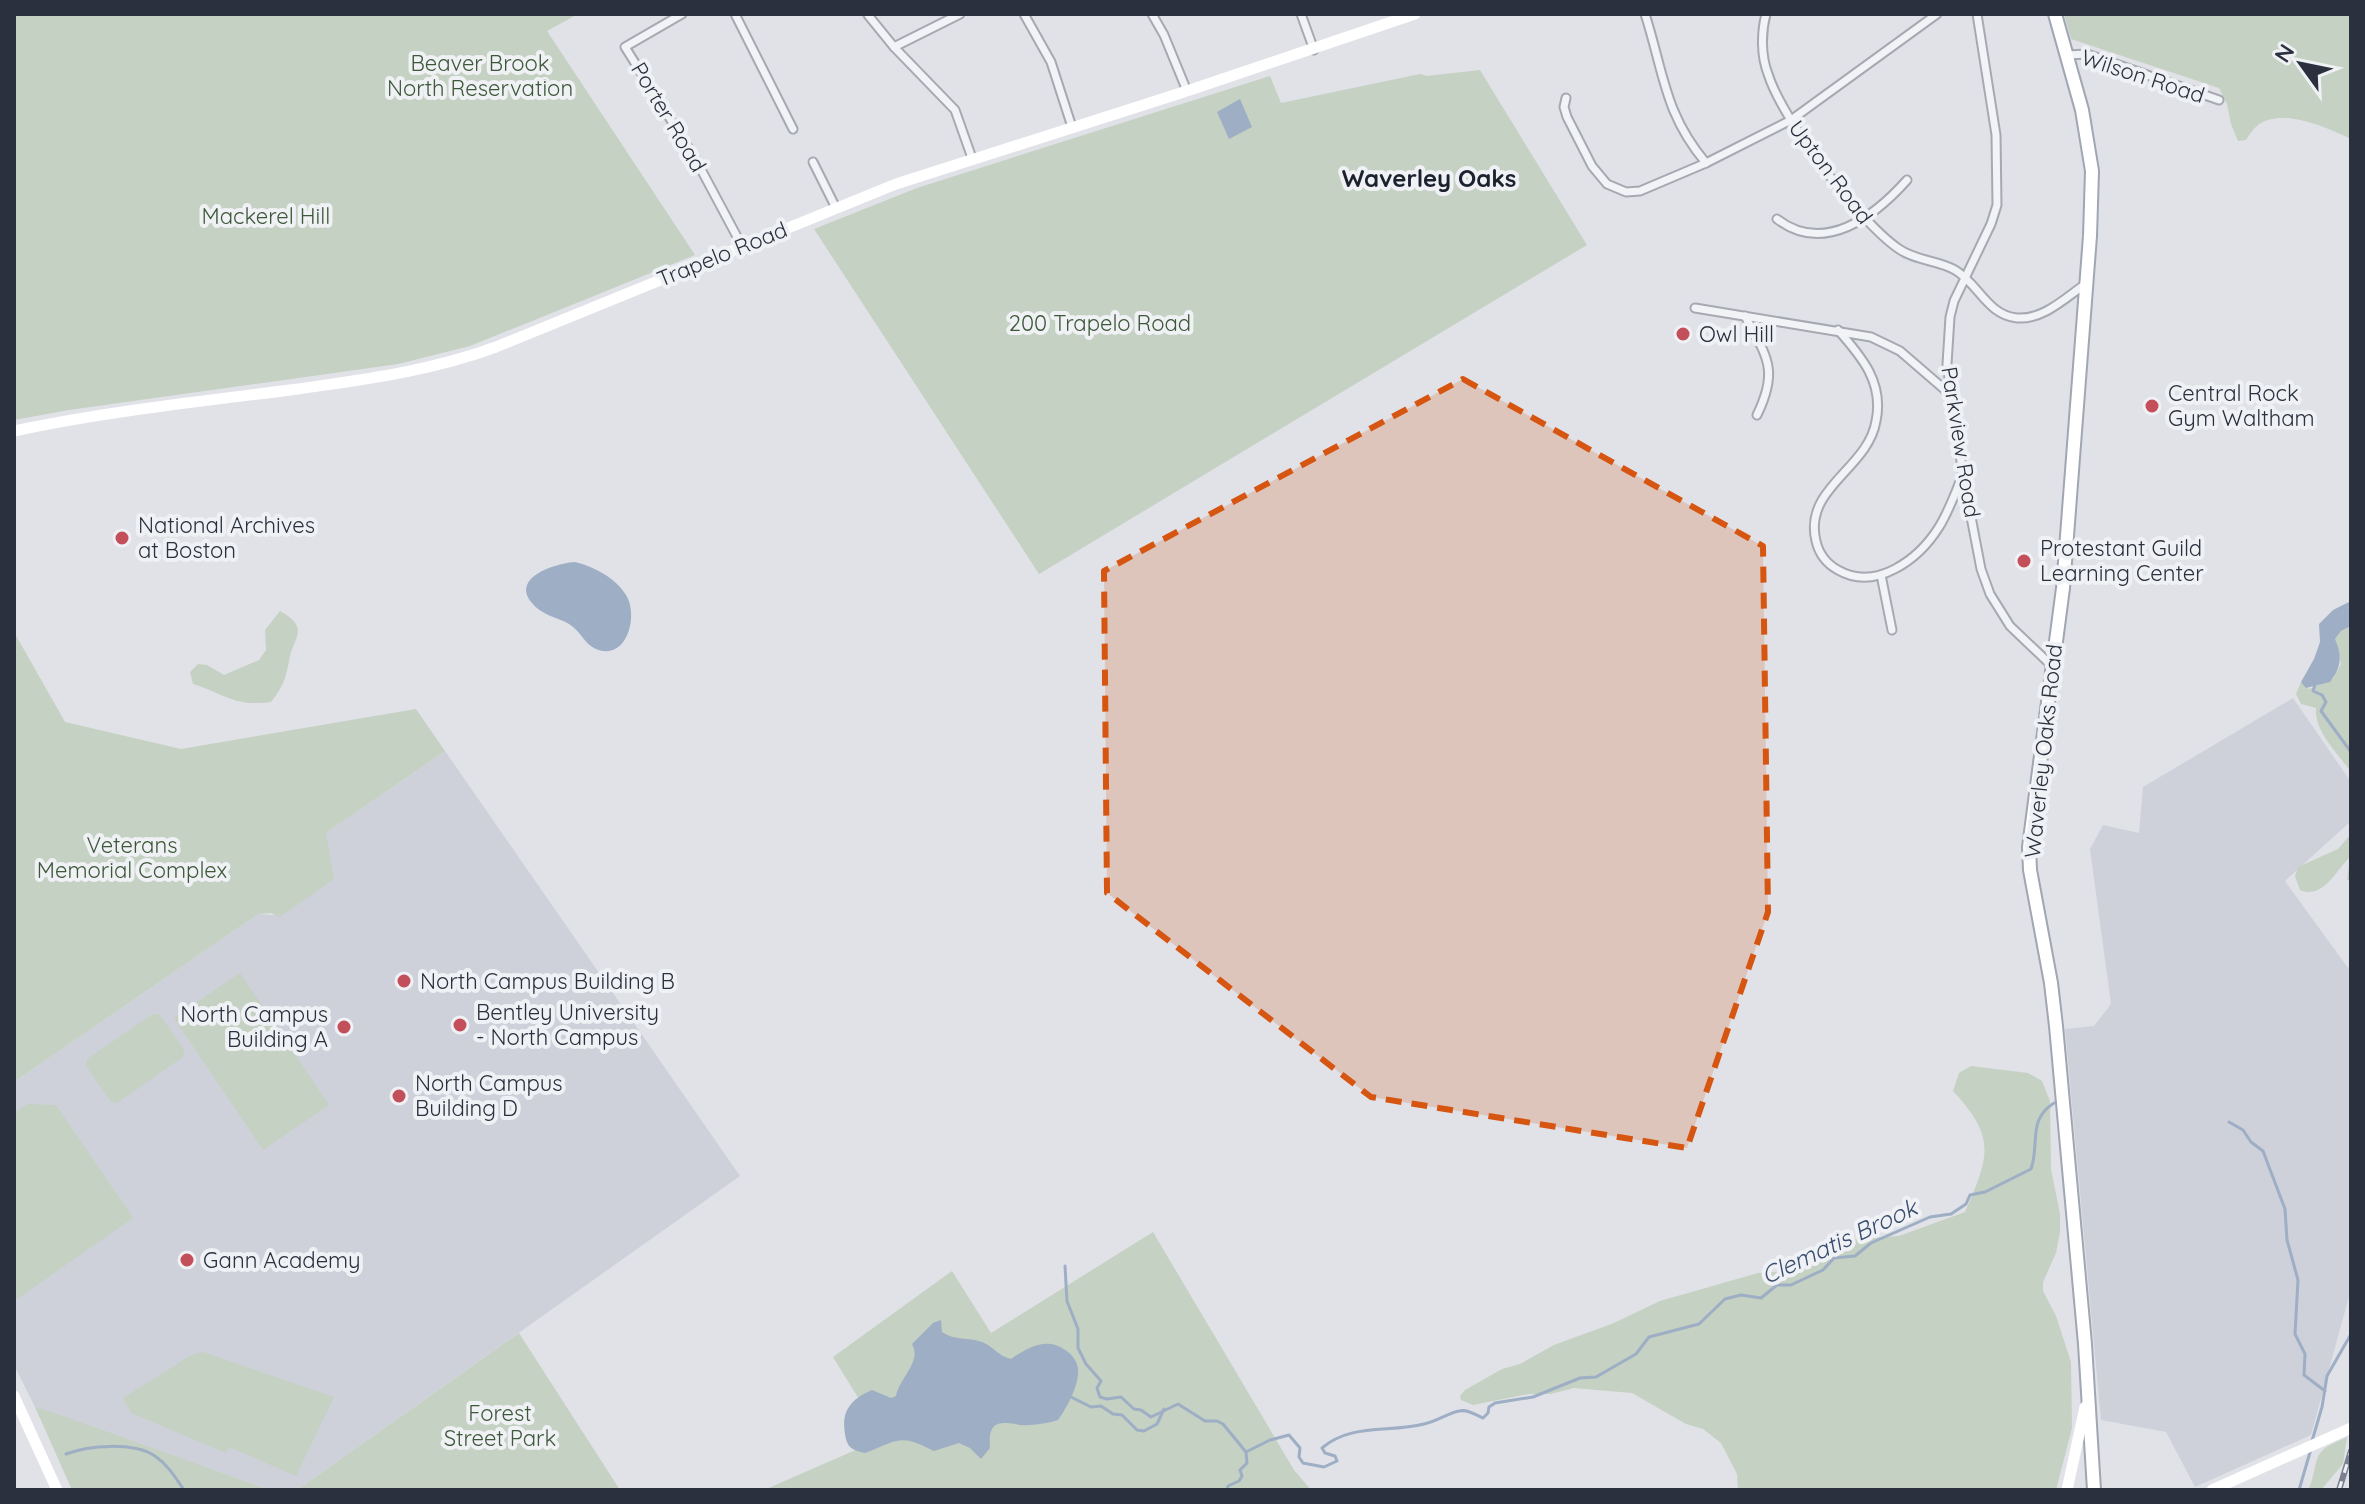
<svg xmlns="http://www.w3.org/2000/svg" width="2365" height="1504" font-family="Quicksand,sans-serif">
<rect width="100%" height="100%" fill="#e0e2e8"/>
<!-- built -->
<g fill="#ced1d9">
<polygon points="2293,698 2351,782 2351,821 2285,881 2351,972 2351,1289 2311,1435 2195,1487 2166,1432 2101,1420 2065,1029 2094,1026 2111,1004 2090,849 2103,825 2139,833 2143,787"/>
<polygon points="445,751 740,1176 297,1490 270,1490 35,1407 14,1365 14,1082 258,914 276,915 326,833"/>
</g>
<!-- green -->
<g fill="#c5d1c2">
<polygon points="14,14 578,14 547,31 695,255 470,346 398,364 69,410 14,420"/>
<path d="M2064 14H2351V139C2328 128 2282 107 2258 125 2253 129 2249 135 2246 140L2238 141 2231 124 2227 104 2219 88 2071 39Z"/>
<polygon points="1480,70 1587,245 1039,574 814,229 917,188 1270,76 1281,103 1420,74 1427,76"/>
<path d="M280 611C312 629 292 638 289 661 286 679 282 688 271 702 234 707 225 694 193 684L190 672 198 664 207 665 224 675 259 660 266 650 265 630Z"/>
<path d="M2351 626V772C2338 753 2314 732 2316 708L2301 704 2296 694 2301 682 2309 689 2333 679 2341 664 2335 639 2341 631Z"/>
<polygon points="14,632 65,722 181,749 416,709 445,751 326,833 334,879 280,917 271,913 258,914 14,1082"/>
<path d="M2351 834V880H2347L2350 857C2336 870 2323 900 2300 890L2295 876 2298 867 2338 849Z"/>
<polygon points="240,973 329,1105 263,1150 174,1018"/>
<polygon points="153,1014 159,1014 184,1049 183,1057 117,1103 111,1102 86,1066 87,1059"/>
<path d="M1971 1066 2028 1073 2042 1081 2050 1101 2051 1169 2060 1214V1232L2056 1253 2043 1282V1291L2056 1316 2071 1362 2072 1428 2056 1490H1738L1737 1474 1721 1443 1703 1429 1686 1424 1632 1393 1574 1388 1551 1394H1529L1473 1405 1461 1400 1460 1396 1465 1390 1502 1369 1520 1364 1554 1345 1614 1323 1660 1301 1758 1273 1793 1271 1816 1262 1849 1239 1899 1236 1965 1212C1989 1157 1997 1138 1953 1091L1959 1073Z"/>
<polygon points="28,1104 56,1105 133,1218 17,1299 14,1298 14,1113"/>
<polygon points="1153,1232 1294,1470 1311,1490 764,1490 883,1438 833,1357 952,1271 991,1333"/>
<polygon points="519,1333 620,1490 297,1490"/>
<polygon points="203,1352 334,1397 296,1476 229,1447 226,1453 131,1413 123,1398 193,1354"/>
<polygon points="35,1407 63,1416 270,1490 72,1490"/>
<path d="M2347 1437 2343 1464 2321 1490H2308C2315 1478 2314 1458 2322 1451 2327 1445 2340 1441 2347 1437Z"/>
</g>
<!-- water -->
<g fill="#9eaec5">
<polygon points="1240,99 1252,127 1229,139 1217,112"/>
<path d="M575 562C594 567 615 577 626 595 639 615 627 662 596 649 585 645 580 630 569 624 557 617 541 615 532 603 510 577 557 563 575 562Z"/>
<path d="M2351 601V626L2341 631 2335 639C2342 656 2342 667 2330 682L2306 688 2301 682 2314 659 2320 642 2319 624 2333 610Z"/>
<path d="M941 1320 942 1332C955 1341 968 1337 982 1342 993 1346 998 1356 1011 1359 1030 1346 1048 1336 1068 1352 1073 1356 1077 1362 1078 1368 1080 1383 1067 1408 1058 1420 1050 1423 1030 1426 1021 1425 998 1421 988 1421 990 1448L981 1459 970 1448 959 1443 934 1451C900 1433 898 1440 865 1453 851 1450 847 1447 845 1434 841 1411 851 1399 872 1390L891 1398 896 1396C900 1377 922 1362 912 1344L933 1323Z"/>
</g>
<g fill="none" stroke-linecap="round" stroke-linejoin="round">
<!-- stream -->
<g stroke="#9eaec5" stroke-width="3">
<polyline points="2315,685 2313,691 2322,695 2326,702 2321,711 2351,752"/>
<polyline points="2229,1122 2243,1130 2251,1142 2263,1151 2285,1209 2287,1240 2298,1280 2295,1334 2305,1354 2304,1375 2325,1391"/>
<polyline points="1065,1266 1067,1301 1078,1329 1078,1348 1086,1364 1101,1381 1097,1388 1100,1397 1107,1399 1121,1397 1134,1409 1141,1410 1151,1417 1178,1404 1205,1421 1217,1421 1223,1424 1246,1452"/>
<polyline points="1071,1397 1091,1407 1101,1406 1113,1414 1122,1415 1137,1430 1144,1431 1157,1424 1164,1409"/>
<polyline points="2312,1441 2322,1407 2327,1376 2351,1334"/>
<path d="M66 1454C89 1445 133 1442 155 1456 168 1465 175 1477 184 1490"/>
<path d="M1227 1490 1228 1486 1239 1481 1242 1476 1240 1470 1247 1463 1246 1452 1270 1440 1289 1435 1300 1448 1299 1457 1303 1463 1324 1467 1337 1461 1335 1456 1325 1453 1322 1448C1351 1423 1389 1433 1424 1424 1436 1422 1448 1413 1459 1411 1468 1409 1476 1415 1483 1418L1488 1413 1489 1407 1495 1403 1533 1397 1580 1378 1596 1377 1636 1354 1649 1337 1699 1324 1725 1299 1741 1295 1761 1298 1777 1285H1791L1823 1270 1834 1258 1855 1256 1871 1243 1930 1217 1951 1214 1966 1204 1970 1195 1985 1192 2031 1169C2040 1144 2027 1120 2054 1103"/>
<polyline points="2299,1490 2311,1449"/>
</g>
<!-- street casing -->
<g stroke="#a6a9b1" stroke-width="11">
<g id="street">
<polyline points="682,14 625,47 696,160 742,246"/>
<polyline points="735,14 793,129"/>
<polyline points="1024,14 1051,62 1072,127"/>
<polyline points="1152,14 1164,35 1187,91"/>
<polyline points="1301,14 1314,50"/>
<path d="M1645 14C1664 73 1664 113 1706 163"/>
<path d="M1766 14C1761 33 1761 56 1768 74 1782 119 1859 222 1899 249 1916 261 1938 260 1955 270 1978 283 1987 315 2017 318 2044 320 2066 297 2087 283"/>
<polyline points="1977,14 1996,135 1997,205 1991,224 1954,301 1950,317 1947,364 1963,475 1981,569 1990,594 2010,626 2051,665"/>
<polyline points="868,15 894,47 955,110 972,158"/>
<polyline points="894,47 960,14"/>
<polyline points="2067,55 2087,54 2219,100"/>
<polyline points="1566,98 1564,107 1567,117 1592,166 1607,184 1626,192 1640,191 1706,163 1791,120 1937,14"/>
<polyline points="813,162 836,208"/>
<path d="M1777 219C1824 255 1874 217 1907 180"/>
<polyline points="1695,308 1871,337 1900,351 1951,395"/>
<path d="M1745 316C1767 357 1779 370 1757 415"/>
<path d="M1838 330C1862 357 1884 383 1876 421 1868 469 1803 488 1816 541 1819 554 1827 564 1838 570 1876 592 1919 559 1939 527 1949 511 1955 493 1962 477"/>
<polyline points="1881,575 1892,630"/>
</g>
</g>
<!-- primary casing -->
<g stroke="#a0a6b2" stroke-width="16">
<polyline id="primary" points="2055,14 2082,110 2092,171 2090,236 2063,588 2029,847 2030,870 2051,983 2056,1026 2085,1344 2094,1490"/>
</g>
<!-- street -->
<use href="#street" stroke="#f2f3f6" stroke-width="7"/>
<!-- secondary -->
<g stroke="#fff" stroke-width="11">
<path d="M14 431C108 411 204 401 298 389 366 379 431 371 496 347L896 184 1187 91 1415 14"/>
<polyline points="14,1396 57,1490"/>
<polyline points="2067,1490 2085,1407"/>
<polyline points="2212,1490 2351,1428"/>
</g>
<!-- primary -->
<use href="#primary" stroke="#fff" stroke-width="12"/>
<!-- rail casing -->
<g stroke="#7b8190" stroke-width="6">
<polyline id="rail" points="2339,1490 2351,1451"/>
</g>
<!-- rail -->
<use href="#rail" stroke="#eff1f5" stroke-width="3" stroke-dasharray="9" stroke-linecap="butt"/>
</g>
<!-- marked area -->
<path fill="#d55511" fill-opacity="0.2" stroke="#d55511" stroke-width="6" stroke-dasharray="16 10" stroke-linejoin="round" d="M1463 379 1763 546 1768 912 1687 1148 1371 1097 1107 893 1104 571Z"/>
<!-- markers -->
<g fill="#c24f5a" stroke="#eff1f5" stroke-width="3">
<circle cx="1683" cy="334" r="8"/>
<circle cx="2152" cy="406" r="8"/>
<circle cx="122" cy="538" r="8"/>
<circle cx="2024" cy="561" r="8"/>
<circle cx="404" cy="981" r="8"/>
<circle cx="460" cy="1025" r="8"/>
<circle cx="344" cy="1027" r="8"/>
<circle cx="399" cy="1096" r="8"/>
<circle cx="187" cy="1260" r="8"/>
</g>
<g text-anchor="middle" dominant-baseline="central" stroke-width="8" stroke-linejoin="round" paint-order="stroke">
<!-- park labels -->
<g font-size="22" fill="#3d5838" stroke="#eff1f5">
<text x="480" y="63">Beaver Brook<tspan x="480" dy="25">North Reservation</tspan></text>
<text x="266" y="216">Mackerel Hill</text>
<text x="1100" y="323">200 Trapelo Road</text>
<text x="132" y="845">Veterans<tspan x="132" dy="25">Memorial Complex</tspan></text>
<text x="500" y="1413">Forest<tspan x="500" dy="25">Street Park</tspan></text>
</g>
<!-- street labels -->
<g font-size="22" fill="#2a303d" stroke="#eff1f5">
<text transform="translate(2143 76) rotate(18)">Wilson Road</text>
<text transform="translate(669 117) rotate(59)">Porter Road</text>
<text transform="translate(1831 172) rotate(53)">Upton Road</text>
<text transform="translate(722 254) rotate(-22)">Trapelo Road</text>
<text transform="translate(1961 442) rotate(81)">Parkview Road</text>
<text transform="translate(2043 751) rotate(-84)">Waverley Oaks Road</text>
</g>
<!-- poi labels -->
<g font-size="22" fill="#2a303d" stroke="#eff1f5" text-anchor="start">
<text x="1699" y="334">Owl Hill</text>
<text x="2168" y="393">Central Rock<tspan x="2168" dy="25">Gym Waltham</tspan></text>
<text x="138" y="525">National Archives<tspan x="138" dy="25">at Boston</tspan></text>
<text x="2040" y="548">Protestant Guild<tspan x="2040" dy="25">Learning Center</tspan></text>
<text x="420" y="981">North Campus Building B</text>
<text x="476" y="1012">Bentley University<tspan x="476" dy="25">- North Campus</tspan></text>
<text x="328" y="1014" text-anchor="end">North Campus<tspan x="328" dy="25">Building A</tspan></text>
<text x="415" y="1083">North Campus<tspan x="415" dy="25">Building D</tspan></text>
<text x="203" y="1260">Gann Academy</text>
</g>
<!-- neighbourhood labels -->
<g font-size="24" font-weight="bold" fill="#1c212e" stroke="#eff1f5">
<text x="1429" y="178">Waverley Oaks</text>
</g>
<!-- water labels -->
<g font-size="24" font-style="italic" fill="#384d6e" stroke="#eff1f5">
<text transform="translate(1839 1241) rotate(-25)">Clematis Brook</text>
</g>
</g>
<!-- border -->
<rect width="2365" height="1504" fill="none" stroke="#2a303d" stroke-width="32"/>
<!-- north arrow -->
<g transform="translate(2301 64) rotate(303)" stroke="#eff1f5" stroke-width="6" paint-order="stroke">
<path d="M0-6L14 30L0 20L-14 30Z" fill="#2a303d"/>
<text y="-12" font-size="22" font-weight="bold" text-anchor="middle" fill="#2a303d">N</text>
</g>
</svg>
